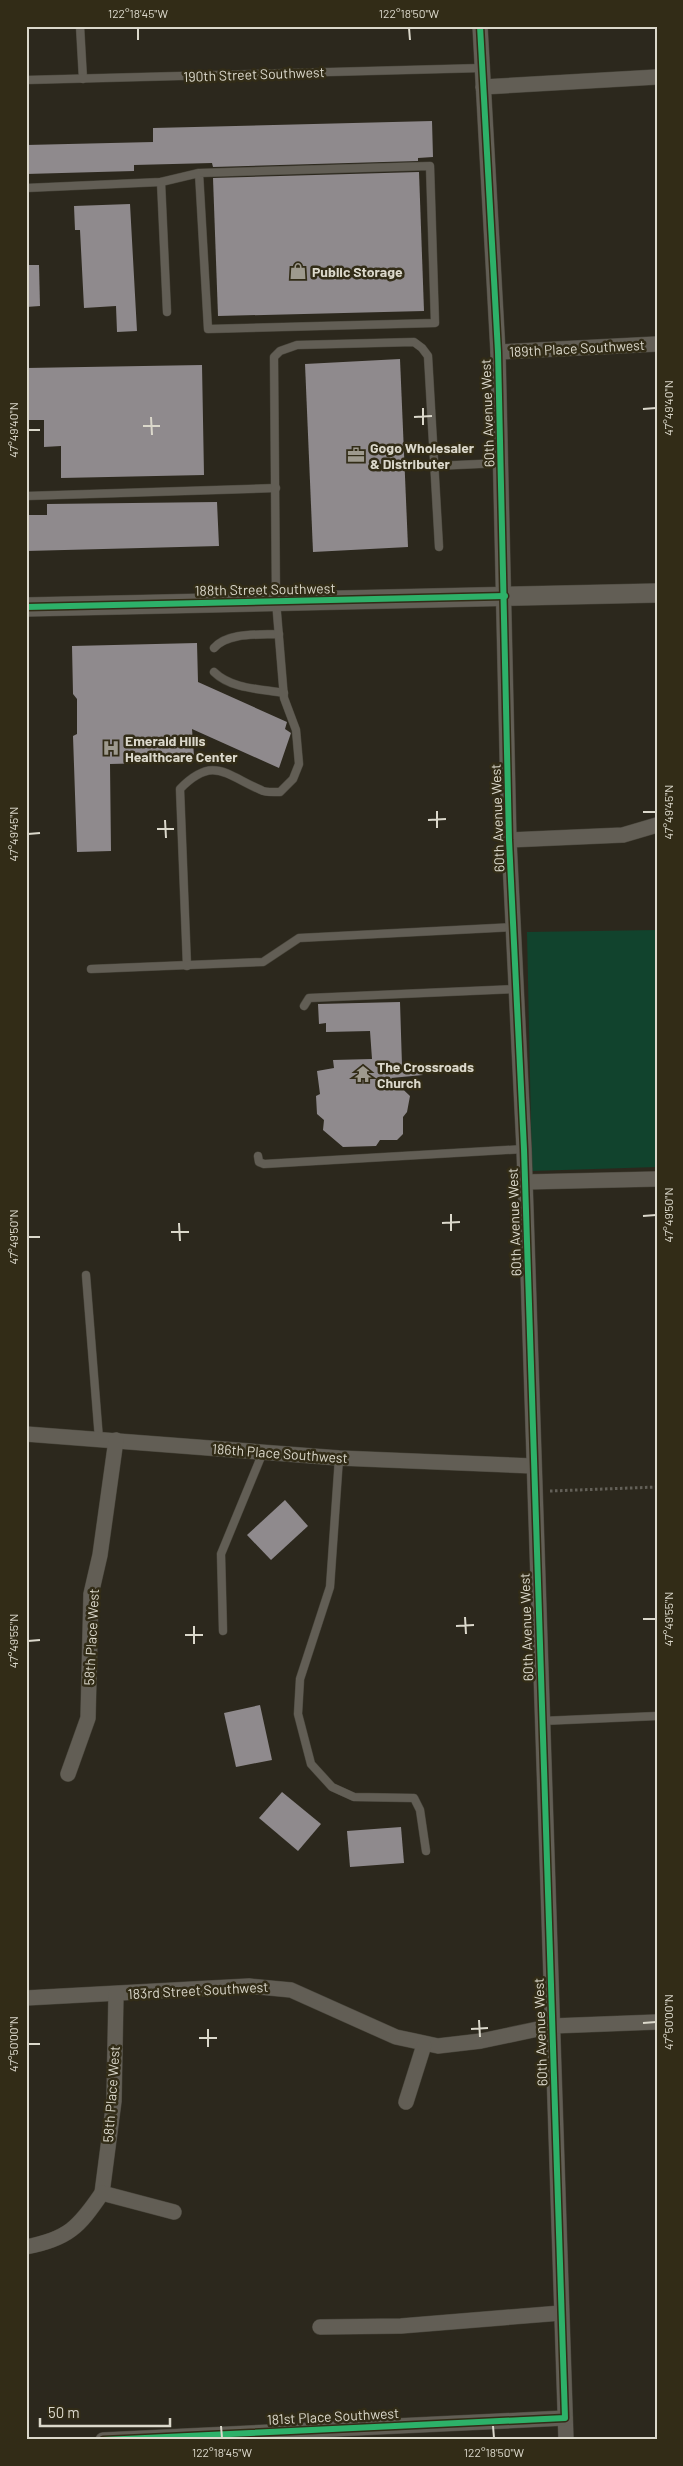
<svg xmlns="http://www.w3.org/2000/svg" width="683" height="2466" font-family="Barlow,sans-serif">
<rect width="100%" height="100%" fill="#2c281d"/>
<!-- green -->
<polygon fill="#11432d" points="657,930 657,1167 532,1171 527,932"/>
<!-- building -->
<g fill="#8f8a8d">
<polygon points="432,121 433,157 418,158 418,161 213,167 212,163 134,165 134,171 26,174 26,145 153,142 153,128"/>
<polygon points="419,172 424,311 218,316 213,178"/>
<polygon points="130,204 137,331 117,332 116,306 84,308 80,230 75,230 74,206"/>
<polygon points="26,265 39,265 40,306 26,307"/>
<polygon points="400,359 408,547 313,552 305,364"/>
<polygon points="202,365 204,475 61,478 61,446 44,447 44,420 26,420 26,368"/>
<polygon points="217,502 219,546 26,551 26,515 47,515 47,504"/>
<polygon points="197,643 198,682 287,722 285,729 291,733 279,768 192,729 194,756 149,757 150,763 110,764 111,851 77,852 73,736 77,734 77,699 73,694 72,646"/>
<polygon points="400,1002 402,1065 423,1075 391,1078 410,1096 407,1112 403,1117 403,1134 397,1140 380,1140 376,1146 343,1147 323,1130 324,1120 317,1114 316,1096 320,1094 317,1071 334,1068 333,1060 372,1059 370,1031 326,1032 326,1023 319,1024 318,1004"/>
<polygon points="285,1500 308,1526 271,1560 247,1535"/>
<polygon points="260,1705 272,1760 236,1767 224,1713"/>
<polygon points="282,1792 321,1824 298,1851 259,1818"/>
<polygon points="401,1827 404,1863 350,1867 347,1831"/>
</g>
<g fill="none" stroke-linecap="round" stroke-linejoin="round">
<!-- service casing -->
<g stroke="#48453b" stroke-width="9">
<g id="service">
<polyline points="80,26 83,79"/>
<polyline points="26,80 482,68"/>
<polyline points="161,182 167,312"/>
<polyline points="26,188 161,182 199,173 430,166 435,323 208,329 199,173"/>
<polyline points="435,466 501,463"/>
<polyline points="26,496 276,488"/>
<path d="M214 648C228 632 259 635 279 634"/>
<path d="M214 672C231 689 261 689 284 693"/>
<path d="M187 966 180 789C213 755 226 775 261 790 266 793 274 792 280 792L293 779 299 764 296 730 284 698 276 601 274 357 280 351 297 345 414 342 422 348 428 356 439 547"/>
<polyline points="91,969 263,962 299,938 514,927"/>
<polyline points="304,1006 309,998 517,989"/>
<polyline points="258,1156 259,1162 264,1164 524,1149"/>
<polyline points="86,1275 99,1439"/>
<polyline points="339,1458 330,1587 300,1679 298,1714 311,1764 332,1787 354,1797 414,1798 420,1810 426,1851"/>
<polyline points="223,1631 221,1554 263,1452"/>
<polyline points="542,1721 657,1716"/>
</g>
</g>
<!-- minor casing -->
<g stroke="#48453b" stroke-width="16">
<g id="minor">
<polyline points="480,26 498,352 509,840 524,1149 566,2440"/>
<polyline points="483,87 657,77"/>
<polyline points="498,352 657,344"/>
<polyline points="509,840 623,835 657,825"/>
<polyline points="525,1182 657,1179"/>
<polyline points="26,1434 339,1458 533,1466"/>
<polyline points="68,1774 88,1718 91,1594 100,1555 116,1440"/>
<polyline points="26,1998 249,1986 291,1990 396,2037 438,2046 481,2041 552,2026 657,2022"/>
<polyline points="406,2102 424,2045"/>
<polyline points="102,2193 114,2101 116,1994"/>
<path d="M26 2247C68 2239 79 2227 102 2193L174 2212"/>
<polyline points="320,2327 401,2326 561,2313"/>
<polyline points="103,2440 565,2418"/>
</g>
</g>
<!-- tertiary casing -->
<g stroke="#48453b" stroke-width="20">
<polyline id="tertiary" points="26,607 657,593"/>
</g>
<!-- path -->
<polyline stroke="#636058" stroke-width="3" stroke-dasharray="2.5 2.5" stroke-linecap="butt" points="550,1491 657,1487"/>
<!-- service -->
<use href="#service" stroke="#625e55" stroke-width="8"/>
<!-- minor -->
<use href="#minor" stroke="#625e55" stroke-width="15"/>
<!-- tertiary -->
<use href="#tertiary" stroke="#625e55" stroke-width="19"/>
<!-- cycleway casing -->
<g stroke="#322c17" stroke-width="9">
<g id="cycleway">
<polyline points="26,607 505,596"/>
<polyline points="103,2440 565,2418 524,1149 509,840 498,352 480,26"/>
</g>
</g>
<!-- cycleway -->
<use href="#cycleway" stroke="#2db169" stroke-width="6"/>
</g>
<!-- ticks -->
<path fill="none" stroke="#dbd8cb" stroke-width="2" d="M138 28V40M409 28 410 40M423 408V425M643 409 656 408M151 417 152 435M414 417 432 416M143 426H160M28 430H40M437 811V828M643 812H656M165 820 166 838M428 820 446 819M157 829H174M28 834 40 833M451 1214V1231M643 1216 656 1215M179 1223 180 1241M442 1223 460 1222M171 1232H189M28 1237H40M465 1617 466 1634M643 1619H656M194 1626V1644M456 1626 474 1625M185 1635H203M28 1641 40 1640M479 2020 480 2037M643 2023 656 2022M208 2029V2047M471 2029 488 2028M199 2038H217M28 2044H40M221 2426 222 2438M493 2426 494 2438"/>
<!-- icons -->
<defs>
<g id="shop-bare" transform="scale(1.35)"><path d="M-5-2.5h2.3a2.7 3.5 0 0 1 5.4 0H5L5.5 6h-11ZM-1.5-2.5h3a1.5 2.3 0 0 0-3 0Z" fill="#9e9a8e" stroke="#322c17" stroke-width="2.5" paint-order="stroke"/></g>
<g id="office-bare" transform="scale(1.35)"><path d="M-6-3h4V-5.5h4V-3h4V5H-6ZM-1-4.5V-3h2v-1.5ZM-6 0V1H6V0Z" fill="#9e9a8e" stroke="#322c17" stroke-width="2.5" paint-order="stroke"/></g>
<g id="hospital-bare" transform="scale(1.35)"><path d="M-5-5h3v3.5h4V-5h3V5h-3V1.5h-4V5h-3Z" fill="#9e9a8e" stroke="#322c17" stroke-width="2.5" paint-order="stroke"/></g>
<g id="temple-bare" transform="scale(1.35)"><path d="M0-6L5-2H3V0L6.5 2.5H4V6H1.5V3h-3V6H-4V2.5H-6.5L-3 0V-2H-5Z" fill="#9e9a8e" stroke="#322c17" stroke-width="2.5" paint-order="stroke"/></g>
</defs>
<g fill-rule="evenodd">
<use href="#shop-bare" x="298" y="271"/>
<use href="#office-bare" x="356" y="455"/>
<use href="#hospital-bare" x="111" y="748"/>
<use href="#temple-bare" x="363" y="1074"/>
</g>
<g text-anchor="middle" dominant-baseline="central" stroke-width="5" stroke-linejoin="round" paint-order="stroke">
<!-- street labels -->
<g font-size="14" fill="#dbd8cb" stroke="#322c17">
<text transform="translate(254 74) rotate(-2)">190th Street Southwest</text>
<text transform="translate(577 348) rotate(-3)">189th Place Southwest</text>
<text transform="translate(487 413) rotate(-92)">60th Avenue West</text>
<text transform="translate(265 589) rotate(-1)">188th Street Southwest</text>
<text transform="translate(497 818) rotate(-92)">60th Avenue West</text>
<text transform="translate(514 1222) rotate(-92)">60th Avenue West</text>
<text transform="translate(280 1453) rotate(4)">186th Place Southwest</text>
<text transform="translate(526 1627) rotate(-92)">60th Avenue West</text>
<text transform="translate(91 1637) rotate(-87)">58th Place West</text>
<text transform="translate(198 1990) rotate(-3)">183rd Street Southwest</text>
<text transform="translate(540 2032) rotate(-92)">60th Avenue West</text>
<text transform="translate(111 2094) rotate(-86)">58th Place West</text>
<text transform="translate(333 2416) rotate(-3)">181st Place Southwest</text>
</g>
<!-- poi labels -->
<g font-size="14" font-weight="bold" fill="#dbd8cb" stroke="#322c17" text-anchor="start">
<text x="312" y="271">Public Storage</text>
<text x="370" y="447">Gogo Wholesaler<tspan x="370" dy="16">&amp; Distributer</tspan></text>
<text x="125" y="740">Emerald Hills<tspan x="125" dy="16">Healthcare Center</tspan></text>
<text x="377" y="1066">The Crossroads<tspan x="377" dy="16">Church</tspan></text>
</g>
</g>
<!-- border -->
<rect width="683" height="2466" fill="none" stroke="#322c17" stroke-width="55"/>
<!-- scale -->
<path d="M40 2418v8h130v-8" fill="none" stroke="#dbd8cb" stroke-width="2.5"/>
<text x="48" y="2418" font-size="15" fill="#dbd8cb" stroke="#322c17" stroke-width="4" paint-order="stroke">50 m</text>
<rect x="28" y="28" width="628" height="2410" fill="none" stroke="#dbd8cb" stroke-width="2"/>
<g font-size="12" text-anchor="middle" fill="#dbd8cb">
<text x="138" y="18">122°18'45"W</text>
<text x="409" y="18">122°18'50"W</text>
<text transform="translate(669 408) rotate(-90)" y="4">47°49'40"N</text>
<text transform="translate(14 430) rotate(-90)" y="4">47°49'40"N</text>
<text transform="translate(669 812) rotate(-90)" y="4">47°49'45"N</text>
<text transform="translate(14 834) rotate(-90)" y="4">47°49'45"N</text>
<text transform="translate(669 1215) rotate(-90)" y="4">47°49'50"N</text>
<text transform="translate(14 1237) rotate(-90)" y="4">47°49'50"N</text>
<text transform="translate(669 1619) rotate(-90)" y="4">47°49'55"N</text>
<text transform="translate(14 1641) rotate(-90)" y="4">47°49'55"N</text>
<text transform="translate(669 2022) rotate(-90)" y="4">47°50'00"N</text>
<text transform="translate(14 2044) rotate(-90)" y="4">47°50'00"N</text>
<text x="222" y="2457">122°18'45"W</text>
<text x="494" y="2457">122°18'50"W</text>
</g>
</svg>
